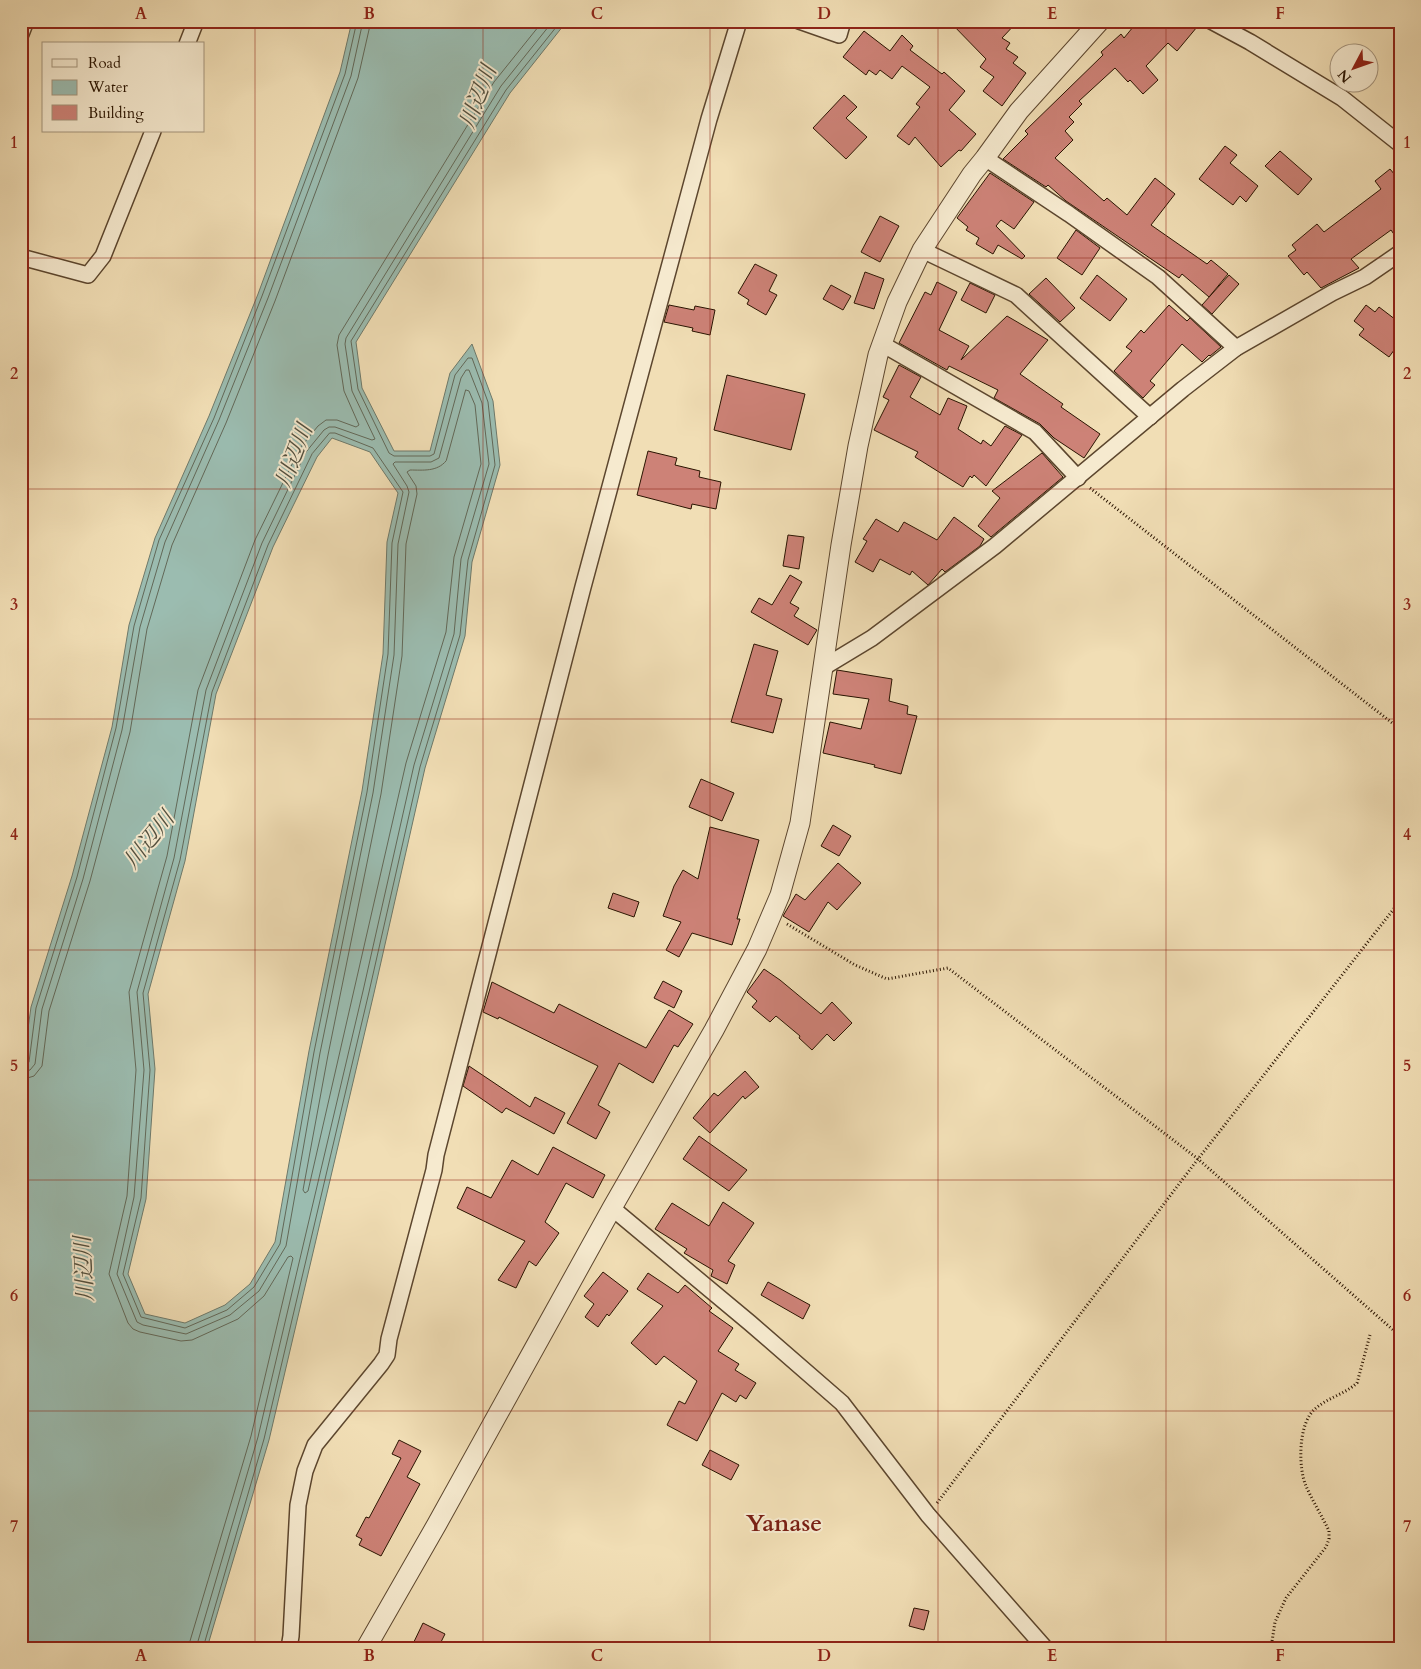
<svg xmlns="http://www.w3.org/2000/svg" width="1421" height="1669" font-family="Cardo,'Noto Serif JP',serif">
<rect width="100%" height="100%" fill="#f1deb5"/>
<filter id="stains"><feTurbulence type="fractalNoise" baseFrequency=".004" numOctaves="4"/><feColorMatrix values="0 0 0 0 .2 0 0 0 0 .09 0 0 0 0 .02 0 0 0 .5 -.17"/></filter>
<radialGradient id="worn" r=".72"><stop offset=".6" stop-color="#630" stop-opacity="0"/><stop offset="1" stop-color="#630" stop-opacity=".3"/></radialGradient>
<!-- water -->
<path fill="#9bbcb0" stroke="#6e796a" fill-rule="evenodd" d="M352 21H567L510 93 356 342 362 388 394 451H430L450 373 472 344 493 401 500 465 472 562 465 636 425 768 374 993 269 1440 207 1648H21V1079L31 1007 72 876 112 727 129 625 155 538 209 416 258 294 340 72ZM332 438 370 452 398 493 387 542 383 654 362 791 309 1051 275 1242 250 1284 225 1305 185 1323 145 1314 128 1274 146 1199 155 1069 148 994 185 861 216 694 273 547 317 457Z"/>
<g fill="none" stroke-linecap="round" stroke-linejoin="round">
<!-- shore -->
<g stroke="#626858" stroke-width="1">
<path d="M466 390 469 391 475 405 481 464 454 557 446 632 406 763 308 1191 305 1193 303 1190 328 1055 381 794 402 656 406 544 417 494 416 486 407 472 410 470C423 470 437 472 446 461Z"/>
<polygon points="330,433 335,433 373,448 403,492 392,543 388,654 367,792 314,1052 280,1244 254,1287 227,1310 185,1328 141,1317 123,1274 141,1198 150,1070 143,993 180,860 212,692 268,545 312,454"/>
<polyline points="21,1066 26,1066 29,1062 36,1008 77,877 116,728 134,626 159,540 214,418 262,296 345,74 357,21"/>
<polyline points="21,1072 30,1070 35,1064 42,1009 83,879 122,730 140,627 165,542 219,420 268,298 351,76 363,21"/>
<polyline points="21,1080 34,1076 42,1066 49,1011 90,881 130,732 147,629 172,545 226,423 275,301 358,78 371,21"/>
<polyline points="189,1648 190,1641 251,1436 293,1258 291,1256 288,1257 264,1296 238,1319 192,1340 181,1341 140,1332 133,1329 128,1323 109,1274 127,1196 136,1070 129,992 167,856 198,690 255,540 300,448 318,426 326,420 337,420 356,427 359,425 344,391 337,345 339,335 494,82 543,21"/>
<polyline points="196,1648 258,1437 363,991 414,765 454,634 461,559 489,464 482,403 469,370 466,370 461,378 439,458 431,462 395,462 393,464 407,486 409,492 398,544 394,655 373,793 320,1053 286,1246 259,1291 230,1315 186,1334 143,1325 137,1322 117,1274 134,1197 144,1070 137,992 174,858 206,690 262,543 306,452 324,430 329,427 335,427 372,440 375,439 352,391 345,344 346,338 501,86 553,21"/>
<polyline points="203,1648 264,1439 369,992 420,767 460,635 468,560 495,465 488,402 472,358 468,358 455,375 434,454 430,456 394,456 389,453 358,389 351,341 506,90 561,21"/>
</g>
</g>
<!-- building -->
<g fill="#cd8277" stroke="#2a1401">
<polygon points="949,21 1018,21 1002,38 1010,43 1006,49 1018,57 1013,63 1026,73 1002,106 983,91 994,77 980,67 986,59"/>
<polygon points="1138,21 1202,21 1177,51 1168,43 1146,66 1158,80 1143,94 1130,80 1128,82 1115,68 1079,101 1082,104 1069,117 1074,122 1065,131 1073,140 1055,158 1104,201 1107,198 1127,215 1155,178 1175,194 1151,225 1207,264 1211,260 1228,274 1209,297 1182,274 1179,278 1066,201 1048,185 1046,187 1003,159 1028,134 1025,131 1103,55 1101,52 1121,34 1124,38"/>
<polygon points="864,31 890,51 902,35 913,46 910,50 942,74 944,72 965,91 949,110 976,134 961,151 959,150 941,167 915,137 909,145 897,136 920,107 916,104 930,87 902,66 892,79 880,70 876,75 869,70 866,75 843,57"/>
<polygon points="844,95 857,107 846,118 867,137 846,159 813,128"/>
<polygon points="1225,146 1237,155 1230,163 1258,186 1246,202 1240,196 1233,205 1199,179"/>
<polygon points="1280,151 1312,179 1298,195 1265,166"/>
<polygon points="1390,169 1400,181 1400,243 1391,230 1351,259 1359,268 1321,288 1307,272 1304,275 1288,256 1296,250 1292,245 1317,224 1324,232 1381,189 1375,181"/>
<polygon points="990,173 1034,202 1014,229 1001,220 996,226 1025,256 1022,259 998,245 993,254 976,244 979,238 966,230 968,227 957,218"/>
<polygon points="880,216 899,226 880,262 861,252"/>
<polygon points="1076,230 1100,248 1082,275 1057,258"/>
<polygon points="755,264 777,275 769,291 777,295 766,315 747,304 749,300 738,293"/>
<polygon points="865,272 884,279 874,309 854,303"/>
<polygon points="1097,275 1127,299 1110,321 1080,298"/>
<polygon points="1229,275 1239,284 1212,314 1202,305"/>
<polygon points="1046,278 1075,308 1060,322 1029,294"/>
<polygon points="937,282 957,292 939,330 969,346 961,360 1007,316 1048,340 1020,374 1063,404 1061,407 1100,434 1084,458 1054,438 1040,424 994,398 998,390 949,366 947,370 899,343 925,292 931,295"/>
<polygon points="970,283 995,295 986,313 961,300"/>
<polygon points="831,285 851,296 843,310 823,299"/>
<polygon points="669,305 694,310 695,306 715,310 710,335 692,331 693,328 664,322"/>
<polygon points="1169,305 1187,321 1190,318 1221,347 1210,356 1209,355 1202,362 1182,344 1150,381 1155,385 1143,398 1114,371 1132,351 1126,347 1141,330 1144,333"/>
<polygon points="1366,305 1375,312 1379,307 1400,323 1400,342 1389,357 1359,335 1364,329 1354,321"/>
<polygon points="899,365 921,377 910,397 940,415 948,398 967,406 958,429 981,444 983,440 991,446 1005,426 1022,435 986,486 974,475 972,478 970,476 963,487 915,457 918,452 874,430 889,400 883,397"/>
<polygon points="727,375 805,394 791,450 714,430"/>
<polygon points="648,451 677,458 675,465 700,471 699,477 721,482 716,509 692,504 691,509 637,495"/>
<polygon points="1042,453 1063,477 991,537 978,526 1000,498 992,491"/>
<polygon points="954,517 984,539 980,546 945,572 942,569 928,585 912,571 910,575 880,559 873,572 855,562 867,541 863,539 876,519 898,532 904,522 937,540"/>
<polygon points="788,535 804,537 799,569 783,566"/>
<polygon points="790,575 802,582 790,603 799,608 794,616 817,630 808,645 751,612 759,598 772,605"/>
<polygon points="754,644 778,651 766,695 782,699 773,733 731,722"/>
<polygon points="837,670 892,679 889,701 908,706 907,714 917,716 901,774 874,767 875,765 823,753 830,722 861,729 869,699 833,694"/>
<polygon points="701,779 734,793 722,821 689,807"/>
<polygon points="833,825 851,836 839,856 821,846"/>
<polygon points="710,827 759,840 737,919 740,919 732,945 692,933 679,957 666,950 681,922 663,916 674,886 683,870 698,879"/>
<polygon points="838,863 861,883 837,910 828,902 809,932 783,916 796,894 805,900"/>
<polygon points="613,893 639,902 634,917 608,908"/>
<polygon points="764,969 780,980 821,1014 832,1002 852,1023 834,1041 827,1034 812,1050 799,1038 800,1036 776,1016 770,1022 752,1007 757,1001 747,992"/>
<polygon points="663,981 682,991 674,1008 654,998"/>
<polygon points="492,982 554,1013 559,1004 646,1048 669,1010 693,1024 678,1047 674,1045 653,1083 619,1063 598,1105 610,1112 596,1139 567,1123 598,1066 499,1017 498,1019 483,1012"/>
<polygon points="469,1066 530,1107 535,1097 565,1113 554,1134 506,1108 502,1113 463,1086"/>
<polygon points="745,1071 759,1087 745,1099 743,1096 710,1133 693,1118 714,1093 718,1096"/>
<polygon points="699,1136 747,1170 729,1191 683,1159"/>
<polygon points="553,1147 605,1175 593,1198 566,1183 545,1222 559,1233 536,1266 529,1261 516,1288 498,1280 525,1241 457,1208 467,1187 491,1198 512,1160 538,1175"/>
<polygon points="723,1202 754,1223 728,1261 735,1265 727,1284 711,1276 713,1270 684,1253 687,1249 655,1229 672,1203 709,1226"/>
<polygon points="603,1272 628,1291 609,1316 607,1314 598,1327 585,1317 594,1304 584,1296"/>
<polygon points="648,1273 678,1293 685,1285 712,1308 709,1311 733,1328 718,1351 739,1364 735,1370 756,1383 746,1399 740,1395 736,1402 722,1393 697,1441 667,1425 679,1401 685,1404 697,1381 664,1356 656,1365 631,1343 663,1306 637,1289"/>
<polygon points="768,1282 810,1305 803,1319 761,1295"/>
<polygon points="399,1440 421,1451 407,1477 420,1484 381,1556 359,1545 362,1539 356,1536 366,1517 369,1518 401,1458 392,1454"/>
<polygon points="710,1450 739,1465 731,1480 702,1465"/>
<polygon points="914,1608 929,1611 924,1630 909,1626"/>
<polygon points="423,1623 445,1634 438,1648 411,1648"/>
</g>
<g fill="none" stroke-linecap="round" stroke-linejoin="round">
<!-- minor casing -->
<g stroke="#5c462e" stroke-width="18">
<g id="minor">
<polyline points="799,21 839,35 843,21"/>
<polyline points="1211,21 1250,42 1342,98 1400,144"/>
<polyline points="21,34 26,21"/>
<polyline points="187,44 196,21"/>
<polyline points="985,158 1069,214 1158,277 1236,348"/>
<polyline points="922,250 1016,295 1150,417"/>
<polyline points="21,257 88,275 103,256 153,131"/>
<polyline points="882,344 1035,432 1078,478"/>
<polyline points="824,667 872,638 995,546 1183,389 1236,348 1332,293 1365,277 1400,253"/>
<polyline points="612,1208 750,1323 842,1403 928,1515 1045,1648"/>
<polyline points="289,1648 291,1636 298,1505 305,1471 315,1445 381,1364 387,1355 389,1339 434,1170 436,1155 583,587 709,119 739,21"/>
</g>
</g>
<!-- tertiary casing -->
<g stroke="#5c462e" stroke-width="21">
<polyline id="tertiary" points="366,1648 437,1524 612,1208 714,1030 757,949 780,895 800,823 841,545 858,446 878,355 897,302 922,250 972,174 985,158 1019,111 1100,21"/>
</g>
<!-- path -->
<g stroke="#2a1401" stroke-width="3" stroke-dasharray="1 2.5" stroke-linecap="butt">
<polyline points="1090,488 1400,729"/>
<polyline points="787,924 855,965 887,979 948,968 1198,1159 1400,1336"/>
<polyline points="937,1503 1198,1159 1400,901"/>
<path d="M1271 1648 1275 1622 1286 1598 1326 1547 1329 1539V1531C1322 1516 1313 1502 1306 1486 1298 1468 1298 1423 1315 1409 1327 1398 1345 1394 1357 1383L1370 1335"/>
</g>
<!-- minor -->
<use href="#minor" stroke="#f6eacf" stroke-width="15"/>
<!-- tertiary -->
<use href="#tertiary" stroke="#f6eacf" stroke-width="19"/>
</g>
<!-- grid -->
<path fill="none" stroke="#8f2418" stroke-width="1" stroke-opacity="0.55" d="M255 21V1648M483 21V1648M710 21V1648M938 21V1648M1166 21V1648M21 258H1400M21 489H1400M21 719H1400M21 950H1400M21 1180H1400M21 1411H1400"/>
<g text-anchor="middle" dominant-baseline="central" stroke-width="4" stroke-linejoin="round" paint-order="stroke">
<!-- water labels -->
<g font-size="22" font-style="italic" fill="#524f3e" stroke="#f6eacf">
<text transform="translate(478 97) rotate(-69)">川辺川</text>
<text transform="translate(294 456) rotate(-69)">川辺川</text>
<text transform="translate(149 840) rotate(-51)">川辺川</text>
<text transform="translate(84 1269) rotate(-93)">川辺川</text>
</g>
<!-- quarter labels -->
<g font-size="24" font-weight="bold" fill="#7a1f14" stroke="#f6eacf">
<text x="784" y="1523">Yanase</text>
</g>
</g>
<!-- margin -->
<rect width="1421" height="1669" fill="none" stroke="#f1deb5" stroke-width="55"/>
<!-- legend -->
<rect x="42" y="42" width="162" height="90" fill="#f6eacf" stroke="#a4947d"/>
<rect x="52" y="59" width="25" height="8" fill="#f6eacf" stroke="#a4947d"/>
<text x="88" y="68" font-size="15" fill="#2a1401">Road</text>
<rect x="52" y="80" width="25" height="15" fill="#9bbcb0" stroke="#a4947d"/>
<text x="88" y="92" font-size="15" fill="#2a1401">Water</text>
<rect x="52" y="105" width="25" height="15" fill="#cd8277" stroke="#a4947d"/>
<text x="88" y="118" font-size="15" fill="#2a1401">Building</text>
<!-- north arrow -->
<g transform="translate(1354 68) rotate(229)"><circle r="24" fill="#f6eacf" stroke="#a4947d"/>
<path d="M0-4L9 19L0 12L-9 19Z" fill="#8f2418"/>
<text y="-8" font-size="14" font-weight="bold" text-anchor="middle" fill="#2a1401">N</text>
</g>
<rect x="28" y="28" width="1366" height="1614" fill="none" stroke="#8f2418" stroke-width="2"/>
<g font-size="16" text-anchor="middle" font-weight="bold" fill="#8f2418">
<text x="141" y="19">A</text>
<text x="369" y="19">B</text>
<text x="597" y="19">C</text>
<text x="824" y="19">D</text>
<text x="1052" y="19">E</text>
<text x="1280" y="19">F</text>
<text x="14" y="148">1</text>
<text x="1407" y="148">1</text>
<text x="14" y="379">2</text>
<text x="1407" y="379">2</text>
<text x="14" y="610">3</text>
<text x="1407" y="610">3</text>
<text x="14" y="840">4</text>
<text x="1407" y="840">4</text>
<text x="14" y="1071">5</text>
<text x="1407" y="1071">5</text>
<text x="14" y="1301">6</text>
<text x="1407" y="1301">6</text>
<text x="14" y="1532">7</text>
<text x="1407" y="1532">7</text>
<text x="141" y="1661">A</text>
<text x="369" y="1661">B</text>
<text x="597" y="1661">C</text>
<text x="824" y="1661">D</text>
<text x="1052" y="1661">E</text>
<text x="1280" y="1661">F</text>
</g>
<rect width="100%" height="100%" filter="url(#stains)"/>
<rect width="100%" height="100%" fill="url(#worn)"/>
</svg>
